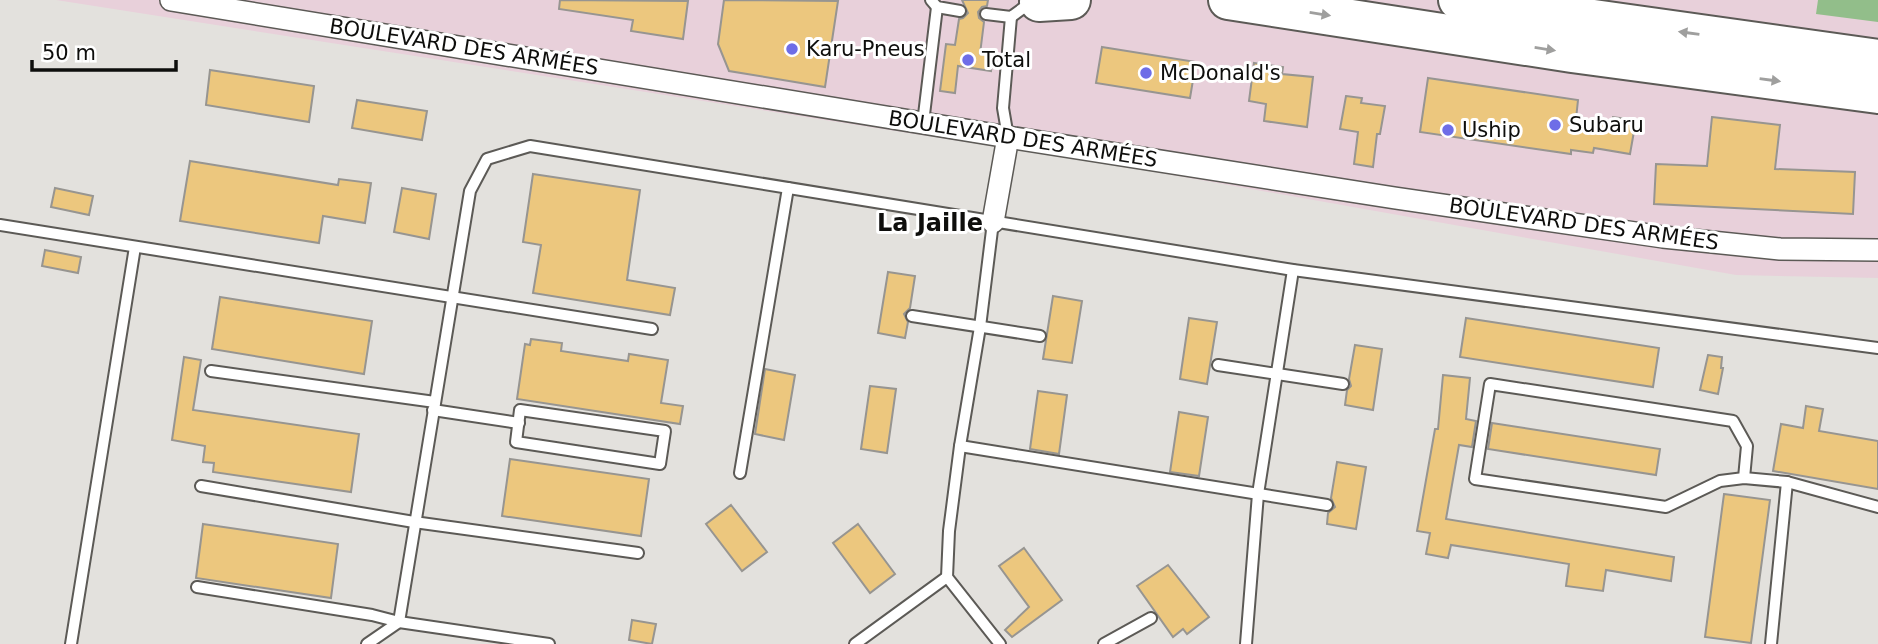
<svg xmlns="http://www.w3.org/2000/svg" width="1878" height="644" font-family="'DejaVu Sans',sans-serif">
<rect width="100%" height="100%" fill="#e3e1dd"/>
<!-- commercial -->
<polygon fill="#e8d0da" points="56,0 1878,0 1878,278 1736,275 1133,168"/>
<!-- green -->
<polygon fill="#92be8a" points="1818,0 1878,0 1878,22 1816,14"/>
<!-- building -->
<g fill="#ecc77e" stroke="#979591" stroke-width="2">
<polygon points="560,0 688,1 683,39 631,31 633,20 559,9"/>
<polygon points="724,0 838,1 825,87 729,71 718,44"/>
<polygon points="962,0 988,0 987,6 982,7 978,12 979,18 984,22 980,54 993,55 991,71 958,66 955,93 940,91 946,44 955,45 959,19 963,18 968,13"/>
<polygon points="1102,47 1196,62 1190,98 1096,83"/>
<polygon points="1254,63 1283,67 1282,74 1313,77 1307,127 1264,121 1266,104 1249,101"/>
<polygon points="210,70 314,86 309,122 206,105"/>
<polygon points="1428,78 1578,100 1576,119 1612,125 1613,117 1636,120 1630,154 1594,148 1593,153 1571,150 1571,154 1420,132"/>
<polygon points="1346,96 1362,98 1361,103 1385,106 1380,134 1377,134 1373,167 1354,164 1358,132 1340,129"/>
<polygon points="357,100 427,111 422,140 352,128"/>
<polygon points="1712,117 1780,125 1775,169 1855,172 1853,214 1654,204 1656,164 1707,166"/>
<polygon points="190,161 338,185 339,179 371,183 365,223 323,216 319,243 180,221"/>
<polygon points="533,174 640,190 627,280 675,288 670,315 533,293 541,245 523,242"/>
<polygon points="55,188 93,196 89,215 51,207"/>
<polygon points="402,188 436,194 429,239 394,232"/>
<polygon points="45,250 81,257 78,273 42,266"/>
<polygon points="888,272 915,276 910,308 904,314 908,322 905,338 878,333"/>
<polygon points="1053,296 1082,301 1072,363 1043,359"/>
<polygon points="220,297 372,321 364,374 212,349"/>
<polygon points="1189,318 1217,322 1207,384 1180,379"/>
<polygon points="1466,318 1659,348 1653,387 1460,357"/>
<polygon points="531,339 562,343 561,351 628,361 629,354 668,360 661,403 683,406 680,424 517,399 525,344 530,345"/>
<polygon points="1355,345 1382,349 1373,410 1345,405 1347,390 1351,386 1349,379"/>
<polygon points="1708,355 1722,357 1721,368 1723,368 1718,394 1700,390"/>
<polygon points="184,357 201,360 193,410 359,434 351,492 213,472 214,463 203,462 205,446 172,440"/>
<polygon points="765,369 795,375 784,440 755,434"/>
<polygon points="1443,375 1470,378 1466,419 1476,421 1472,447 1459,445 1446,519 1674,557 1671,581 1606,570 1603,591 1566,586 1569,564 1451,545 1448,558 1426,554 1430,533 1417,531 1435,429 1438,429"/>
<polygon points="870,386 896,389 887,453 861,449"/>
<polygon points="1038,391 1067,395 1059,454 1030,449"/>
<polygon points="1806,406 1823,409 1819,431 1878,441 1878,489 1773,471 1781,424 1803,428"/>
<polygon points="1179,412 1208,417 1199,476 1170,472"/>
<polygon points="1492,423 1660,449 1656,475 1488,449"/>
<polygon points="510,459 649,479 641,536 502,516"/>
<polygon points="1337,462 1366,467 1356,529 1327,524 1328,513 1335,507 1331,498"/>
<polygon points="1724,494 1770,500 1751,643 1705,637"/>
<polygon points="731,505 767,552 742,571 706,524"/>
<polygon points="203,524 338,544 331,598 196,578"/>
<polygon points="858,524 895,574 870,593 833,543"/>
<polygon points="1024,548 1062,600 1012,637 1005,630 1029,607 999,566"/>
<polygon points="1168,565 1209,617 1187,634 1183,629 1173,637 1137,586"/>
<polygon points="632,620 656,624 652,644 629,640"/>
</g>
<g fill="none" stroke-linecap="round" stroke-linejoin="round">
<!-- lane casing -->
<g stroke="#5c5a56" stroke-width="14">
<g id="lane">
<polyline points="931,0 937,7 960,11"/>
<polyline points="986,14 1011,17 1030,3 1034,3"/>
<polyline points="923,123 937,7"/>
<polyline points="1008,137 1003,108 1011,17"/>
<polyline points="993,222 980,327 960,446 949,531 947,577 1000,644"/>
<polyline points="0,225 652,329"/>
<polyline points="912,316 1040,336"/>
<polyline points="1218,365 1343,384"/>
<polyline points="211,371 435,402"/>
<polyline points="433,410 519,423"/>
<polygon points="520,410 665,431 660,464 516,442"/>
<polyline points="960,446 1327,505"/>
<polyline points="740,473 788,188"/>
<polyline points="1744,478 1747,446 1733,421 1490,384 1475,479 1666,507 1720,481 1744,478 1787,482 1878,507"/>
<polyline points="201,486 414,522 638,553"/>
<polyline points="197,587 372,615 399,622 549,644"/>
<polyline points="71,644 135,247"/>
<polyline points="367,644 399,622 470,191 487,159 530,146 1293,270 1878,348"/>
<polyline points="855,644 947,577"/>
<polyline points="1104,644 1151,618"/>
<polyline points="1246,644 1258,494 1293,270"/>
<polyline points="1771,644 1787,482"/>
</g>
</g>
<!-- street casing -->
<g stroke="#5c5a56" stroke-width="24">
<g id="street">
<polyline points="171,0 1008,137 1395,198 1663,237 1780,249 1878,250"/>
<polyline points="993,222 1008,137"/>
</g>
</g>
<!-- highway casing -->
<g stroke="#5c5a56" stroke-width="42">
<g id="highway">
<polyline points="1228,0 1572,53 1878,94"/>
<polyline points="1458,0 1878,59"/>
<polyline points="1039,2 1071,0"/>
</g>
</g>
<!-- lane -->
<use href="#lane" stroke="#fff" stroke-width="10"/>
<!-- street -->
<use href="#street" stroke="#fff" stroke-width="21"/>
<!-- highway -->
<use href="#highway" stroke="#fff" stroke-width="38"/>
</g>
<!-- one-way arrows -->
<defs><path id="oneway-solid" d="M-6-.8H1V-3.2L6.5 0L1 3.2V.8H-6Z" transform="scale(1.75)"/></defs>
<g fill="#9f9f9e">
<use href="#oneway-solid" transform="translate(1320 14) rotate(9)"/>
<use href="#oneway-solid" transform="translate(1689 33) rotate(-172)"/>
<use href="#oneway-solid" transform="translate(1545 49) rotate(9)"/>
<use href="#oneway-solid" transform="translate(1770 80) rotate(8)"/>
</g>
<!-- markers -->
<g fill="#6e6de7" stroke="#fff" stroke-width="2.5">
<circle cx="792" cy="49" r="7"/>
<circle cx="968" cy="60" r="7"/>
<circle cx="1146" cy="73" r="7"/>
<circle cx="1555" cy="125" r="7"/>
<circle cx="1448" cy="130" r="7"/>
</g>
<g text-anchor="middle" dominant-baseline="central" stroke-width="6" stroke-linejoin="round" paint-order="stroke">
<!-- street labels -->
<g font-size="21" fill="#0e0e0c" stroke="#fff">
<text transform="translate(464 47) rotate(9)">BOULEVARD DES ARMÉES</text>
<text transform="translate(1023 139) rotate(9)">BOULEVARD DES ARMÉES</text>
<text transform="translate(1584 224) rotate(8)">BOULEVARD DES ARMÉES</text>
</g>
<!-- poi labels -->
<g font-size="21" fill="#0e0e0c" stroke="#fff" text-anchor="start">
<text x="806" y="49">Karu-Pneus</text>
<text x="982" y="60">Total</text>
<text x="1160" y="73">McDonald's</text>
<text x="1569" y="125">Subaru</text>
<text x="1462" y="130">Uship</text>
</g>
<!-- quarter labels -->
<g font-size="24" font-weight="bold" fill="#0e0e0c" stroke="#fff">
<text x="930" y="223">La Jaille</text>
</g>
</g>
<!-- scale -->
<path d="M32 60v10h144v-10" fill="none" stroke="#0e0e0c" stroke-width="3.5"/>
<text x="42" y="60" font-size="21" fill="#0e0e0c" stroke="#ffffff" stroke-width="5" paint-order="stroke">50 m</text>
</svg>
